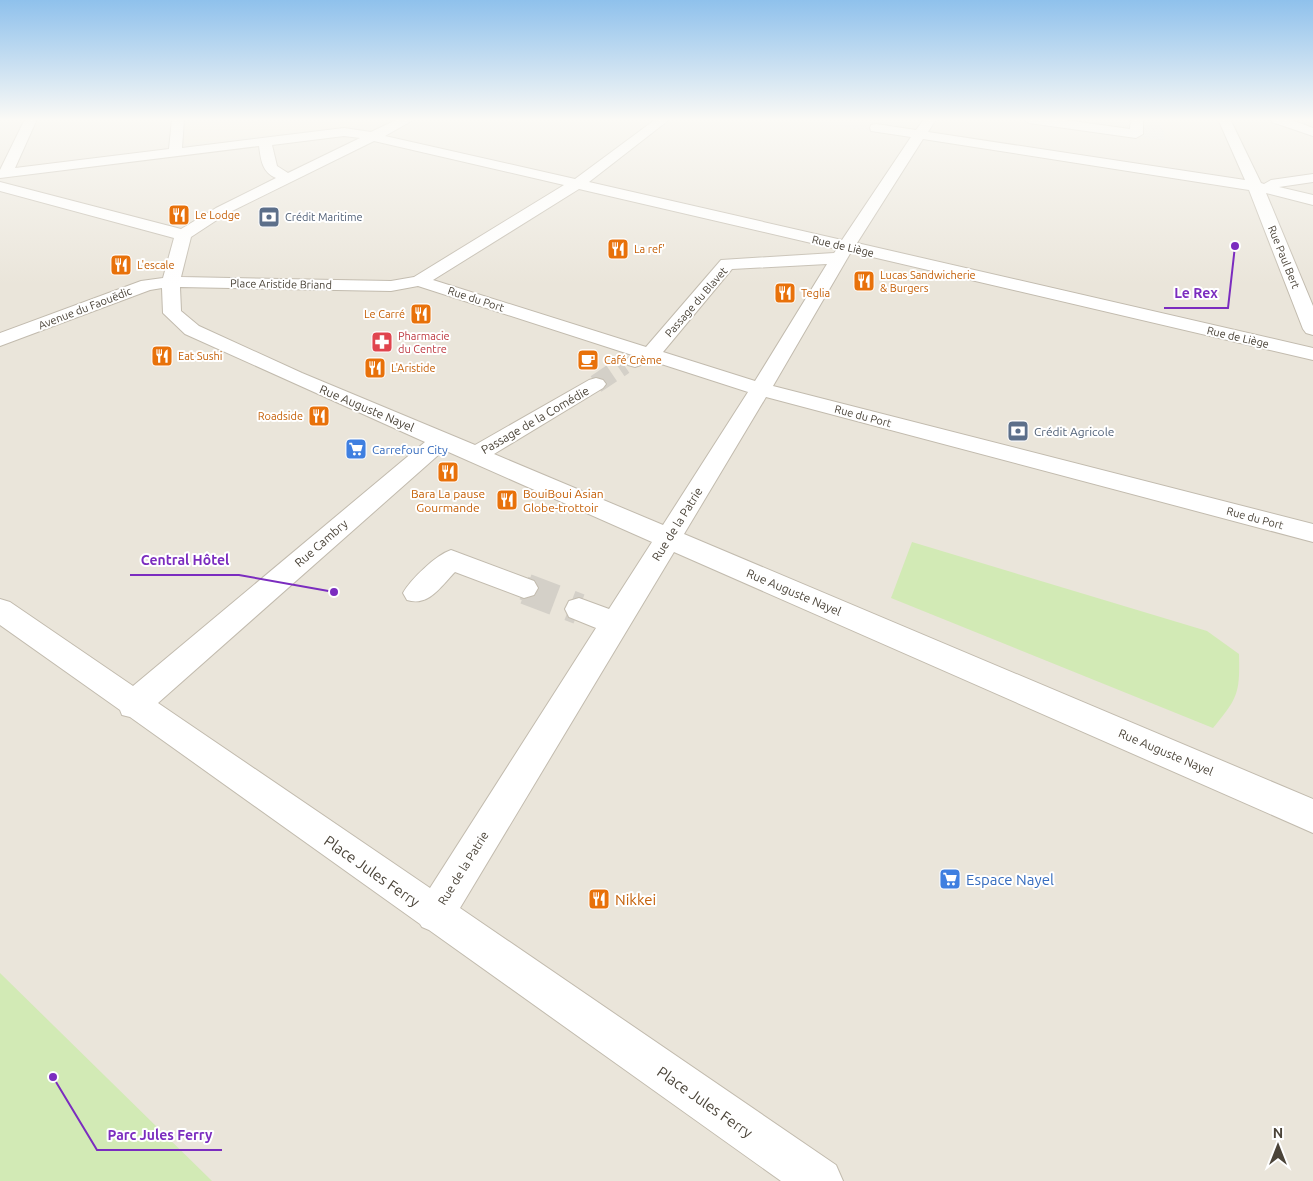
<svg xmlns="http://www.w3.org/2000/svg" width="1313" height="1181" font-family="Ubuntu,sans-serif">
<rect width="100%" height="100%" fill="#f6f3ec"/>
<!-- residential -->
<rect fill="#eae5da" x="0" y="119" width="1313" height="1062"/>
<!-- education -->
<polygon fill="#efe8d6" points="185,119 387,119 379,123 184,144"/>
<!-- green -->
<g fill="#d2eab5">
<path d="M912 542 1207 631 1239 654C1240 693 1238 698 1213 728L891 598Z"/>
<polygon points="0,973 212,1181 0,1181"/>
</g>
<!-- parking -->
<g fill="#e5e3e0">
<polygon points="792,119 912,119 902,136"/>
<polygon points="1029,119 1074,119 1117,125 1118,119 1161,119 1165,141"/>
</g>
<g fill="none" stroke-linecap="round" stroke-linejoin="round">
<!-- minor-tunnel-far2 -->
<polyline stroke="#d4d0c8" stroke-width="19" stroke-dasharray="19 9" stroke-linecap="butt" points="596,384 624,365"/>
<!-- minor-tunnel-far1 -->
<polyline stroke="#d4d0c8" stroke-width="24" stroke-dasharray="24 12" stroke-linecap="butt" points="524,588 529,590"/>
<!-- minor-tunnel -->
<polyline stroke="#d4d0c8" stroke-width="31" stroke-dasharray="31 16" stroke-linecap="butt" points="526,589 579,609"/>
<!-- minor casing -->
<g stroke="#c2bbae" stroke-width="2">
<g id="minor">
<path d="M25 119H37L15 168 169 149 172 119H184L182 148 344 128 371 132 398 119H415L385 136 575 179 656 119H670L589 182 842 240 911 137 871 131 870 128 871 125 876 124 916 130 924 119H936L928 132 1245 180 1218 119H1230L1261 183 1264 184 1271 180 1313 174V182L1279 187 1313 195V205L1266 193 1313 306V335L1306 333 1303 329 1249 190 923 139 857 243 1313 348V360L851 252 773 386 1313 524V542L766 397 684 534 1313 799V833L674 552 460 908 836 1165 843 1181H781L429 930 422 927 420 924 130 717 122 715 120 710 0 625V599L10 602 133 686 425 442 185 334 163 313 162 288 150 290 0 346V333L141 281 163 278 174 238 0 191V182L181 229 216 208 276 178C262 172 261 160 259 146L0 178V170ZM344 136 360 138 288 173 277 166 272 145ZM374 141 564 185 414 277 391 281 181 277 191 237 226 214ZM579 189 837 249 834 253 721 260 646 347 433 280ZM827 264 755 381 663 352 732 269ZM418 286 632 355 625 361 628 365 635 367 652 361 748 392 663 525 494 454 603 388 606 384 603 380 596 378 589 380 475 445 302 373 199 326 181 311 180 287 391 291ZM444 450 652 542 609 609 579 598 569 601 565 609 569 617 596 628 430 888 158 703Z"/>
<polygon points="1023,119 1058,119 1130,129 1131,119 1143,119 1143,134 1136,138 1029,123"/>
<polygon points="1270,119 1289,119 1313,128 1313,136 1272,122"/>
<path d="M451 550 534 581 538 588 534 595 524 598 455 572C441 586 429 607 407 600L403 593C411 579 436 555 451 550Z"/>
</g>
</g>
<!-- minor -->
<use href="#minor" fill="#fff" fill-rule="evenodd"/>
</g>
<!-- sky -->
<linearGradient id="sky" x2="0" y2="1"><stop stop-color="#8fc1ec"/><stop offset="0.42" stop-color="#fbfaf6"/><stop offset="1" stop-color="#fbfaf6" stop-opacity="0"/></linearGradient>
<rect width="1313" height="285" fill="url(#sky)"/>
<!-- icons -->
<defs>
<g id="restaurant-square" transform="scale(1.125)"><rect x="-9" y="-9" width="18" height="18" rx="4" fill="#e8710a" stroke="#fff"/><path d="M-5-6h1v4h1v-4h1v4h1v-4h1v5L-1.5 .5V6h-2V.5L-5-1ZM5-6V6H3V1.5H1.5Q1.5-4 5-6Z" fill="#fff"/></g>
<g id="bank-square" transform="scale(1.125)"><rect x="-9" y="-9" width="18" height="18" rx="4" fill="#5c6f8a" stroke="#fff"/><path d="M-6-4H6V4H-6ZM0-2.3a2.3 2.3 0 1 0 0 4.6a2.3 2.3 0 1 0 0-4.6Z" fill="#fff"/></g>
<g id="pharmacy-square" transform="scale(1.125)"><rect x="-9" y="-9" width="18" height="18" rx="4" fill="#e0444e" stroke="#fff"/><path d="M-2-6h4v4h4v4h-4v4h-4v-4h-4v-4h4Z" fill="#fff"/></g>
<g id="cafe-square" transform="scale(1.125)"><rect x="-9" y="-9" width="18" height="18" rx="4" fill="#e8710a" stroke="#fff"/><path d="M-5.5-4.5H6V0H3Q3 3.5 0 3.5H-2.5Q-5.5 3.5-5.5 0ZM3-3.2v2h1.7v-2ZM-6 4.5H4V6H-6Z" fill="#fff"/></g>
<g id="supermarket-square" transform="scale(1.125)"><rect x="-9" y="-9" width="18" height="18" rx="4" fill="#3f7fe0" stroke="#fff"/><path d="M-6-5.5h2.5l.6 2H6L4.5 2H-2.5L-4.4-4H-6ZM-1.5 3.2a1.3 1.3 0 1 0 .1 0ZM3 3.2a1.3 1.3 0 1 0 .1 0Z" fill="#fff"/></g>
</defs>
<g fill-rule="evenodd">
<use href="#restaurant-square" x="179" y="215"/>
<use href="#bank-square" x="269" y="217"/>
<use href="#restaurant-square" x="618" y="249"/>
<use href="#restaurant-square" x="121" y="265"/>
<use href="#restaurant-square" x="864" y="281"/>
<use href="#restaurant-square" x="785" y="293"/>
<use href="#restaurant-square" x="421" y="314"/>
<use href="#pharmacy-square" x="382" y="342"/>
<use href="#restaurant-square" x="162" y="356"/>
<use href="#cafe-square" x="588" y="360"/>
<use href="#restaurant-square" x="375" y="368"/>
<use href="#restaurant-square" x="319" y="416"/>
<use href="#bank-square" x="1018" y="431"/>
<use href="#supermarket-square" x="356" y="449"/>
<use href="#restaurant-square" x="448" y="472"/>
<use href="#restaurant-square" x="507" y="500"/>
<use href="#supermarket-square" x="950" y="879"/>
<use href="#restaurant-square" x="599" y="899"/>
</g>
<g text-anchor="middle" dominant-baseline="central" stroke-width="4" stroke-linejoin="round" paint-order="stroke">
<!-- far-food labels -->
<g font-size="11" fill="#c56008" stroke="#fff" text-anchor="start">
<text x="195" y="215">Le Lodge</text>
<text x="634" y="249">La ref'</text>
<text x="137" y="265">L'escale</text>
<text x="880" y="275">Lucas Sandwicherie<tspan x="880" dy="13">&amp; Burgers</tspan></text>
<text x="801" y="293">Teglia</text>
<text x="405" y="314" text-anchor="end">Le Carré</text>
<text x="178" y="356">Eat Sushi</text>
<text x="604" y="360">Café Crème</text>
<text x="391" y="368">L'Aristide</text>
<text x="303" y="416" text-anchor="end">Roadside</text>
</g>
<!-- far-service labels -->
<g font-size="11" fill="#4e5e75" stroke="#fff" text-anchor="start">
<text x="285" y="217">Crédit Maritime</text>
</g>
<!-- far-street labels -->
<g font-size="11" fill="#4b4439" stroke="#fff">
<text transform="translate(843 246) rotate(13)">Rue de Liège</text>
<text transform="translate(1284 257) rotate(68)">Rue Paul Bert</text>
<text transform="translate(281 284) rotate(1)">Place Aristide Briand</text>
<text transform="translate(476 299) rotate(18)">Rue du Port</text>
<text transform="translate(696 302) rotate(-49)">Passage du Blavet</text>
<text transform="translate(85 308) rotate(-21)">Avenue du Faouëdic</text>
<text transform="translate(1238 337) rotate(13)">Rue de Liège</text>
<text transform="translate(863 416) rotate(15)">Rue du Port</text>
<text transform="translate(1255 518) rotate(15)">Rue du Port</text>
</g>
<!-- far-health labels -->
<g font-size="11" fill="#be3a42" stroke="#fff" text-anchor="start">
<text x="398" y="336">Pharmacie<tspan x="398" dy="13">du Centre</tspan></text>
</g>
<!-- street labels -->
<g font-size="12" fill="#4b4439" stroke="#fff">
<text transform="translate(367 408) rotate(23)">Rue Auguste Nayel</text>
<text transform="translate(535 420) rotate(-30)">Passage de la Comédie</text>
<text transform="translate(677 524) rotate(-58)">Rue de la Patrie</text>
<text transform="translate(321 543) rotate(-41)">Rue Cambry</text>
<text transform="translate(794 592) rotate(23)">Rue Auguste Nayel</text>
<text transform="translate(1166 752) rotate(23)">Rue Auguste Nayel</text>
<text transform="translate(463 868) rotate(-58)">Rue de la Patrie</text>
</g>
<!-- service labels -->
<g font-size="12" fill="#4e5e75" stroke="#fff" text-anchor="start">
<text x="1034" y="431">Crédit Agricole</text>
</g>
<!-- shop labels -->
<g font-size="12" fill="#366cbe" stroke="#fff" text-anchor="start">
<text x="372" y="449">Carrefour City</text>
</g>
<!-- food labels -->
<g font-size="12" fill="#c56008" stroke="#fff">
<text x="448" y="493">Bara La pause<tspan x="448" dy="14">Gourmande</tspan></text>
<text x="523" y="493" text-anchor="start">BouiBoui Asian<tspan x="523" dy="14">Globe-trottoir</tspan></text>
</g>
<!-- near-street labels -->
<g font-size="15" fill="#4b4439" stroke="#fff">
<text transform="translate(372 871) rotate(35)">Place Jules Ferry</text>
<text transform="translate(705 1102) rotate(35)">Place Jules Ferry</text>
</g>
<!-- near-shop labels -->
<g font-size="15" fill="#366cbe" stroke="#fff" text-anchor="start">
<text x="966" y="879">Espace Nayel</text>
</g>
<!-- near-food labels -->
<g font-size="15" fill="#c56008" stroke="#fff" text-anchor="start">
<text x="615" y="899">Nikkei</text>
</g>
</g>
<!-- callouts -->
<path fill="none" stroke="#7b2cbf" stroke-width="2" d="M1235 246L1228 308H1164M334 592L239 575H130M53 1077L97 1150H222"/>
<g fill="#7b2cbf" stroke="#fff" stroke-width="2">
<circle cx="1235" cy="246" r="5"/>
<circle cx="334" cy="592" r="5"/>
<circle cx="53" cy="1077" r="5"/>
</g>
<g font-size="14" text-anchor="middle" font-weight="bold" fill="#7b2cbf" stroke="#fff" stroke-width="4" stroke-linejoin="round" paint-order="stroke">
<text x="1196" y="298">Le Rex</text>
<text x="185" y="565">Central Hôtel</text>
<text x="160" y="1140">Parc Jules Ferry</text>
</g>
<!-- north arrow -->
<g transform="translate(1278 1146)" stroke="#ffffff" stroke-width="4" paint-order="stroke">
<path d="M0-4L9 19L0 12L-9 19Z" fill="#4b4439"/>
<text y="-8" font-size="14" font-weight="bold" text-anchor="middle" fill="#4b4439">N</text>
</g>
</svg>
